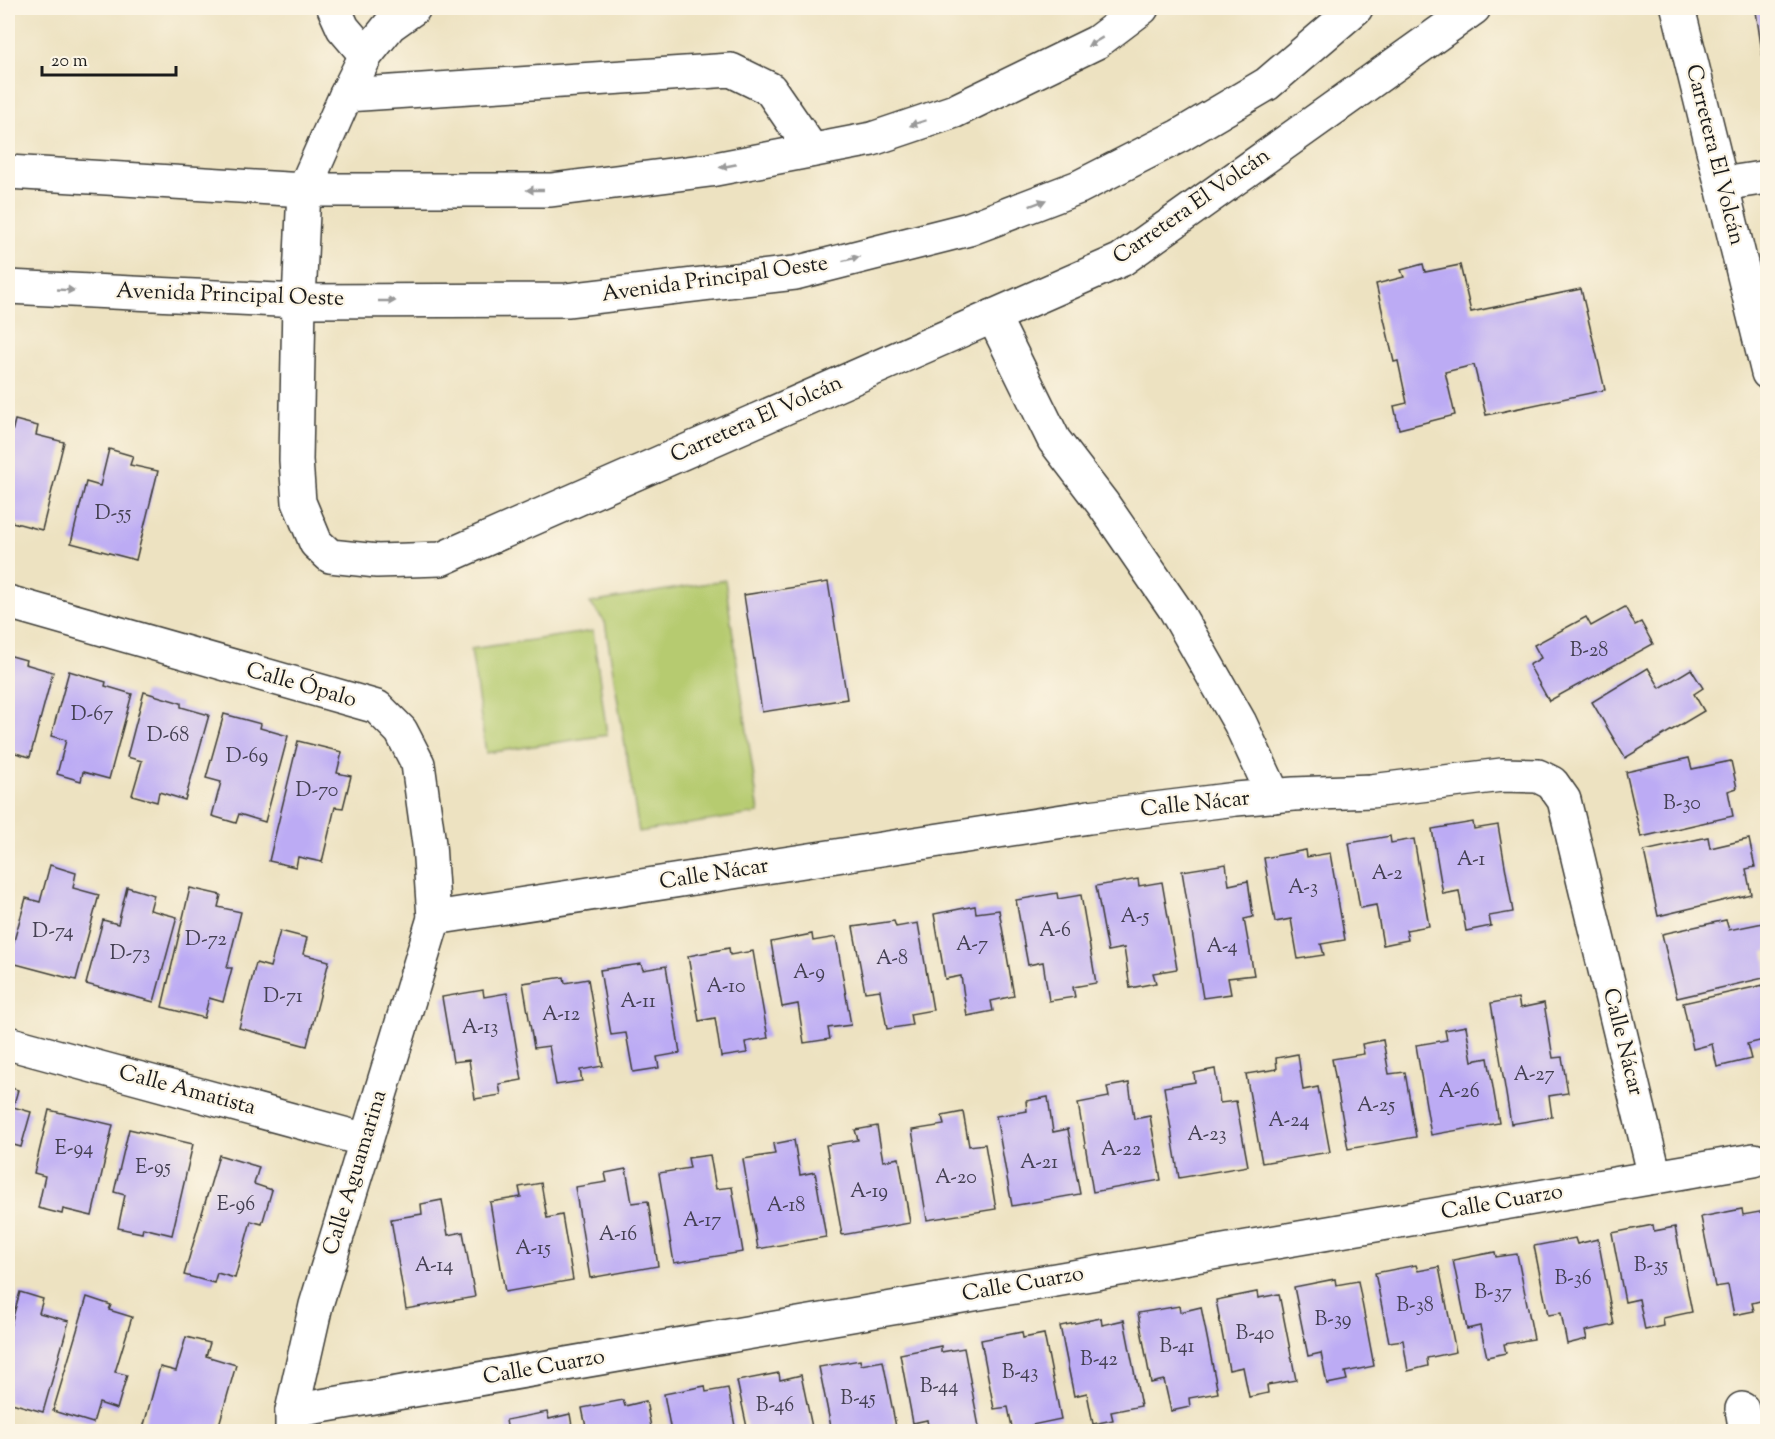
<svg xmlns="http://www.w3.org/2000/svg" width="1775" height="1439" font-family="'Sorts Mill Goudy',serif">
<rect width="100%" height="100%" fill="#fcf5e5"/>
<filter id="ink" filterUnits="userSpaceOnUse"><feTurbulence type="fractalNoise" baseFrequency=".0167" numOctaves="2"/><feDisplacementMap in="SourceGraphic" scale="12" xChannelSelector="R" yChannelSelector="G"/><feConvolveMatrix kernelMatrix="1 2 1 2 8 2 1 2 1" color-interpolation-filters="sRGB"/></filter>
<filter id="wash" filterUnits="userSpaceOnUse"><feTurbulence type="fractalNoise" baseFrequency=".008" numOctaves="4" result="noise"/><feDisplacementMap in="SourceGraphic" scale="24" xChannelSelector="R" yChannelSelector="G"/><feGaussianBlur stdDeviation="1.35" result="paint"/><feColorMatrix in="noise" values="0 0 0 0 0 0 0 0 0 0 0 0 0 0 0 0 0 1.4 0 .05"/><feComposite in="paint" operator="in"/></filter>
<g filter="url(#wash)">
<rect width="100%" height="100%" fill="#ede2c1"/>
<!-- park -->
<g fill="#b6cb6f" stroke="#697446" stroke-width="1.5">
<polygon points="725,580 759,813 639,832 605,622 590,603"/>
<polygon points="593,631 607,735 486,753 471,649"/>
</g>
<g id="blocks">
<!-- building -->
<g fill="#bcabf4">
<polygon points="1768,9 1768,80 1766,80 1756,11"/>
<polygon points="1423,264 1425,272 1460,265 1471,312 1581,289 1605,390 1486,415 1474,365 1445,372 1455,415 1399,429 1394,406 1407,403 1398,361 1394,362 1376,284 1404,277 1401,270"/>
<polygon points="15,420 38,426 36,435 64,442 42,530 8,521 8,448"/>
<polygon points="109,449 133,456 130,465 158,471 136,560 71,543 86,482 100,486"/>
<polygon points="828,582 847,699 762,712 744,595"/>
<polygon points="1625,607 1635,625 1641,622 1653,644 1549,701 1529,665 1541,658 1534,645 1586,617 1591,626"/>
<polygon points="8,655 26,660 25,664 53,672 30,757 8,751"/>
<polygon points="1648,668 1660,688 1691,669 1703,688 1694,694 1704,711 1625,758 1592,702"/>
<polygon points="69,671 106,682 105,686 132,694 109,779 83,772 81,781 57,774 66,740 51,736"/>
<polygon points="144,692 181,703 181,707 209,715 185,800 159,792 157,802 132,795 142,761 127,757"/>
<polygon points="224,714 261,724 260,728 288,736 265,822 239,814 236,823 212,816 221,782 206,778"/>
<polygon points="298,741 342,752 337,773 351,776 343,808 335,807 322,862 298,857 296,867 269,861"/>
<polygon points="1689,758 1692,769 1731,761 1737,788 1728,791 1733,816 1641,837 1626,772"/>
<polygon points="1473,822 1474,829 1498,825 1513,912 1489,916 1491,926 1466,931 1459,891 1443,894 1432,829"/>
<polygon points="1390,836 1391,843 1414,839 1429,926 1406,930 1408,940 1383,945 1376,905 1360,908 1349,843"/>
<polygon points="1708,837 1710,848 1749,839 1755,867 1746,869 1751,894 1658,916 1644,851"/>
<polygon points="1306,850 1307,857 1330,853 1345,940 1321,944 1324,955 1298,959 1291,919 1275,922 1264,858"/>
<polygon points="1226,864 1229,885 1248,881 1253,917 1244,919 1254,975 1228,978 1231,994 1203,998 1182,871"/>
<polygon points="50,865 76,873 73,888 99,895 76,980 8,962 26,898 40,902"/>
<polygon points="1138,879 1139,886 1162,882 1177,969 1153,973 1156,983 1130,988 1124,948 1108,951 1096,886"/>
<polygon points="127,887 154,895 150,910 177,917 154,1002 86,984 103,920 118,924"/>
<polygon points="190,888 221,895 218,907 241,912 227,968 232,968 223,1002 209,998 204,1018 162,1007"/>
<polygon points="1057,893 1058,899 1081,895 1096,983 1073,987 1075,997 1049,1001 1043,962 1028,965 1016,900"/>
<polygon points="975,906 976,913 999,910 1014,996 991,1001 993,1011 967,1016 961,976 945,979 934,914"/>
<polygon points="1726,920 1729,930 1768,922 1768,951 1764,952 1768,977 1677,998 1662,934"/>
<polygon points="894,921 896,927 918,923 933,1010 910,1014 912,1025 887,1029 880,990 865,992 853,927"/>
<polygon points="280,931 307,938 303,954 329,961 307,1046 239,1028 256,963 270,967"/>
<polygon points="812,934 813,941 836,937 851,1025 828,1028 830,1039 804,1043 798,1004 782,1007 771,942"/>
<polygon points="729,948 730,955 753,951 768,1038 745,1042 747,1053 721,1057 715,1018 699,1021 688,956"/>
<polygon points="641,964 643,970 666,966 680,1053 657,1057 659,1068 633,1072 626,1033 611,1035 600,970"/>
<polygon points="564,977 565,983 588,979 603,1066 580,1070 582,1081 556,1085 549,1046 534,1048 523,983"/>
<polygon points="1768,984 1768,1039 1747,1044 1751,1059 1717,1067 1712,1044 1693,1049 1683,1003"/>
<polygon points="483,990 484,997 507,993 522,1080 499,1084 501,1095 475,1099 469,1060 453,1062 442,997"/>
<polygon points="1518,998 1520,1008 1544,1003 1553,1058 1562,1057 1568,1093 1549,1096 1552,1117 1511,1124 1491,1003"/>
<polygon points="1466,1026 1472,1061 1488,1058 1499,1123 1431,1135 1416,1045 1447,1040 1445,1030"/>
<polygon points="1383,1040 1389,1074 1405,1072 1416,1137 1348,1149 1332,1059 1364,1054 1362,1044"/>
<polygon points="1298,1054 1303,1090 1318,1087 1330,1152 1262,1163 1246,1074 1277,1069 1276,1058"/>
<polygon points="1215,1069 1220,1103 1236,1101 1248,1166 1179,1178 1164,1087 1195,1082 1194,1073"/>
<polygon points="1129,1083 1134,1119 1150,1116 1161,1180 1093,1192 1078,1103 1109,1097 1107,1087"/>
<polygon points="8,1087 18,1090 13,1107 31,1112 21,1147 10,1144 8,1152"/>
<polygon points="1048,1097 1053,1132 1068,1129 1080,1194 1012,1206 996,1116 1027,1111 1026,1101"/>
<polygon points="49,1110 113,1125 92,1216 63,1209 62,1214 38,1208 45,1176 34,1173"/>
<polygon points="963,1112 969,1146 985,1144 996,1209 927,1220 912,1130 944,1125 942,1116"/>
<polygon points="877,1126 883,1161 899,1158 910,1223 842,1235 826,1145 858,1140 855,1130"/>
<polygon points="129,1129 193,1144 172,1235 143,1228 142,1233 118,1228 125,1195 114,1192"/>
<polygon points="794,1140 800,1175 815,1172 826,1237 758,1249 743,1159 775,1154 773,1144"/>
<polygon points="219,1155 259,1167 254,1184 272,1190 262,1224 251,1221 235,1278 217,1273 214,1283 184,1275"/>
<polygon points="710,1155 716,1189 732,1187 743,1252 674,1263 659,1173 690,1168 688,1158"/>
<polygon points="626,1169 632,1203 648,1201 658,1266 590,1278 575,1187 607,1182 605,1173"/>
<polygon points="541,1183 547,1218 562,1215 573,1280 505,1292 490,1202 521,1197 519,1187"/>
<polygon points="442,1200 448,1235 463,1232 475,1297 406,1309 391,1219 422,1214 421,1204"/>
<polygon points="1742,1209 1743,1215 1765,1211 1768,1223 1768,1299 1752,1303 1754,1311 1734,1315 1728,1285 1715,1287 1701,1217"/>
<polygon points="1653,1225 1654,1231 1675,1227 1692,1312 1663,1318 1664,1326 1645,1330 1639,1299 1625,1302 1612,1233"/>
<polygon points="1575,1238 1577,1244 1598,1239 1614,1325 1585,1331 1587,1339 1567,1344 1561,1313 1548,1315 1534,1246"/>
<polygon points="1495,1252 1496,1257 1517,1254 1534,1339 1504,1344 1506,1353 1487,1357 1480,1326 1467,1329 1453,1260"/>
<polygon points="1416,1265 1418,1271 1439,1267 1456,1352 1427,1358 1428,1366 1408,1371 1403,1340 1389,1342 1375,1273"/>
<polygon points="1335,1279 1336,1285 1358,1281 1374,1366 1345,1372 1347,1380 1327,1384 1321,1353 1308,1356 1294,1287"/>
<polygon points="20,1292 43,1299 39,1313 69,1321 43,1412 8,1402 8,1327 10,1327"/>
<polygon points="1257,1292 1258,1298 1279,1294 1296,1380 1267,1385 1268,1393 1249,1397 1243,1367 1229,1370 1216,1300"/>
<polygon points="87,1297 111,1305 109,1310 132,1317 115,1372 127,1375 117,1409 99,1403 93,1423 53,1411"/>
<polygon points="1179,1306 1180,1312 1201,1307 1218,1393 1189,1398 1190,1407 1171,1411 1164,1380 1151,1383 1138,1313"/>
<polygon points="1101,1318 1102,1325 1124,1320 1141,1406 1111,1412 1113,1420 1093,1424 1087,1393 1074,1396 1060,1326"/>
<polygon points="1022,1332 1023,1338 1044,1334 1061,1419 1032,1425 1033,1432 1013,1432 1008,1407 994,1409 981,1340"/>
<polygon points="186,1337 210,1343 206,1356 236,1365 217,1432 142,1432 160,1367 176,1371"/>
<polygon points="941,1346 941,1352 964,1348 980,1432 929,1432 927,1420 913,1423 900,1354"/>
<polygon points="860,1360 861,1365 883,1361 897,1432 832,1432 819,1367"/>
<polygon points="779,1373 780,1380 801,1375 813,1432 748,1432 737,1381"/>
<polygon points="705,1386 706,1392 728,1388 736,1432 671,1432 664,1394"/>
<polygon points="623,1400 625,1406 646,1401 652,1432 587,1432 582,1408"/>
<polygon points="547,1412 549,1419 570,1414 573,1432 508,1432 506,1420"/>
</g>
</g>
</g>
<g filter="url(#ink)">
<use href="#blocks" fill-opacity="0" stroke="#3b3a35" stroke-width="1.5"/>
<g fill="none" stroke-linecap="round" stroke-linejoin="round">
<!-- minor casing -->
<g stroke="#3b3a35" stroke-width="36">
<g id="minor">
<polyline points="334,8 343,28 366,55"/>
<polyline points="1678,8 1768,373"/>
<polyline points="346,95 366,55 390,25 414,8"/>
<polyline points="812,150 770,89 731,70 346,95 304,190 299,301 296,460 299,502 316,543 330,556 377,561 441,559 1121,260 1474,8"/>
<polyline points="1722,184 1768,177"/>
<polyline points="993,316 1054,440 1103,504 1175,609 1240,723 1274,796"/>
<polyline points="8,602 377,707 401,731 418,764 429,844 434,918 316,1305 292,1411 292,1430"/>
<polyline points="434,918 1089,817 1236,799 1294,794 1371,791 1502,775 1538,776 1552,783 1564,800 1655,1177"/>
<polyline points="8,1043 366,1140"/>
<polyline points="1742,1409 1746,1432"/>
<polyline points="292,1411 1754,1160"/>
</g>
</g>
<!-- major casing -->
<g stroke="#3b3a35" stroke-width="36">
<g id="major">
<polyline points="8,172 304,190 551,190 710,170 872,139 955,111 1097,42 1142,8"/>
<polyline points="8,287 299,301 567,300 795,273 969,229 1079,187 1179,136 1267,84 1356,8"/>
</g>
</g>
<!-- minor -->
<use href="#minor" stroke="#fff" stroke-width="33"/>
<!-- major -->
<use href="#major" stroke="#fff" stroke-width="33"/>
</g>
<!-- one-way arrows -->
<defs><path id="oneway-solid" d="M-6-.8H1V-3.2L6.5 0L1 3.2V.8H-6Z" transform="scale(1.5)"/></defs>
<g fill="#999">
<use href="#oneway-solid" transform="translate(1095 42) rotate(149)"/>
<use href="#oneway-solid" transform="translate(918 123) rotate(161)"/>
<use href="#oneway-solid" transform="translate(728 166) rotate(169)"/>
<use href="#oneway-solid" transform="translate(535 190) rotate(180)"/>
<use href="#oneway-solid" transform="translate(1038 203) rotate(-21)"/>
<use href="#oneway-solid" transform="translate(851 259) rotate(-14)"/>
<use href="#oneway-solid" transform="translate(66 290) rotate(3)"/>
<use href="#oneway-solid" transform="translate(387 301)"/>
</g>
</g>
<g text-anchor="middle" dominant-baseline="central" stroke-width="4.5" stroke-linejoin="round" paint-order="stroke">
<!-- number labels -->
<g font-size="20" fill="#444052">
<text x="113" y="514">D-55</text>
<text x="1589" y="651">B-28</text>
<text x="92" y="715">D-67</text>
<text x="168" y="736">D-68</text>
<text x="247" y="757">D-69</text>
<text x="317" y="791">D-70</text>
<text x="1682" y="804">B-30</text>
<text x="1471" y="860">A-1</text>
<text x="1387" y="874">A-2</text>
<text x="1303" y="888">A-3</text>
<text x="1135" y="917">A-5</text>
<text x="1055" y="931">A-6</text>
<text x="53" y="932">D-74</text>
<text x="206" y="940">D-72</text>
<text x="972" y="945">A-7</text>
<text x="1222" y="947">A-4</text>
<text x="130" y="954">D-73</text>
<text x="892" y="959">A-8</text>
<text x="809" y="973">A-9</text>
<text x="726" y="987">A-10</text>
<text x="283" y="997">D-71</text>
<text x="638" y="1002">A-11</text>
<text x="561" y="1015">A-12</text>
<text x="480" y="1028">A-13</text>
<text x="1534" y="1075">A-27</text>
<text x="1459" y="1092">A-26</text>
<text x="1376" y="1106">A-25</text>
<text x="1289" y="1121">A-24</text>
<text x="1207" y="1135">A-23</text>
<text x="74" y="1149">E-94</text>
<text x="1121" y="1150">A-22</text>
<text x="1039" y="1163">A-21</text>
<text x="153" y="1168">E-95</text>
<text x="956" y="1178">A-20</text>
<text x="869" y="1192">A-19</text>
<text x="236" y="1205">E-96</text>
<text x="786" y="1206">A-18</text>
<text x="702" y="1221">A-17</text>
<text x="618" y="1235">A-16</text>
<text x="533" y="1249">A-15</text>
<text x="434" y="1266">A-14</text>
<text x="1651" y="1266">B-35</text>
<text x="1573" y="1279">B-36</text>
<text x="1493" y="1293">B-37</text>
<text x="1415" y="1306">B-38</text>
<text x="1333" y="1320">B-39</text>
<text x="1255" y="1334">B-40</text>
<text x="1177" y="1347">B-41</text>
<text x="1099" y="1360">B-42</text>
<text x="1020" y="1373">B-43</text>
<text x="939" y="1387">B-44</text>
<text x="858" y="1399">B-45</text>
<text x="775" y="1406">B-46</text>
</g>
<!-- street labels -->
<g font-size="22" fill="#1c1c1c" stroke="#fcf5e5">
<text transform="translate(1714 155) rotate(76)">Carretera El Volcán</text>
<text transform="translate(1192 207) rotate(-35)">Carretera El Volcán</text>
<text transform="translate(715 280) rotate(-8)">Avenida Principal Oeste</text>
<text transform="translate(230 296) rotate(2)">Avenida Principal Oeste</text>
<text transform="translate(757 420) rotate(-24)">Carretera El Volcán</text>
<text transform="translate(301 686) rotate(16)">Calle Ópalo</text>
<text transform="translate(1195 805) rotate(-6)">Calle Nácar</text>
<text transform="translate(714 875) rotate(-9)">Calle Nácar</text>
<text transform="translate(1622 1042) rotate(76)">Calle Nácar</text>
<text transform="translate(187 1091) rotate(15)">Calle Amatista</text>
<text transform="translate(356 1173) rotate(-73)">Calle Aguamarina</text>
<text transform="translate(1502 1203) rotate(-10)">Calle Cuarzo</text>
<text transform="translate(1023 1285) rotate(-10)">Calle Cuarzo</text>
<text transform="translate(544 1368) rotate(-10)">Calle Cuarzo</text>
</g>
</g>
<!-- margin -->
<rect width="1775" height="1439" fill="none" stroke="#fcf5e5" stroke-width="30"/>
<!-- scale -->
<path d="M42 66v9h134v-9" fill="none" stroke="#1c1c1c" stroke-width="3"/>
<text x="51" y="66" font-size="18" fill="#1c1c1c" stroke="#fcf5e5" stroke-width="4.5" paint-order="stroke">20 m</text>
</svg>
